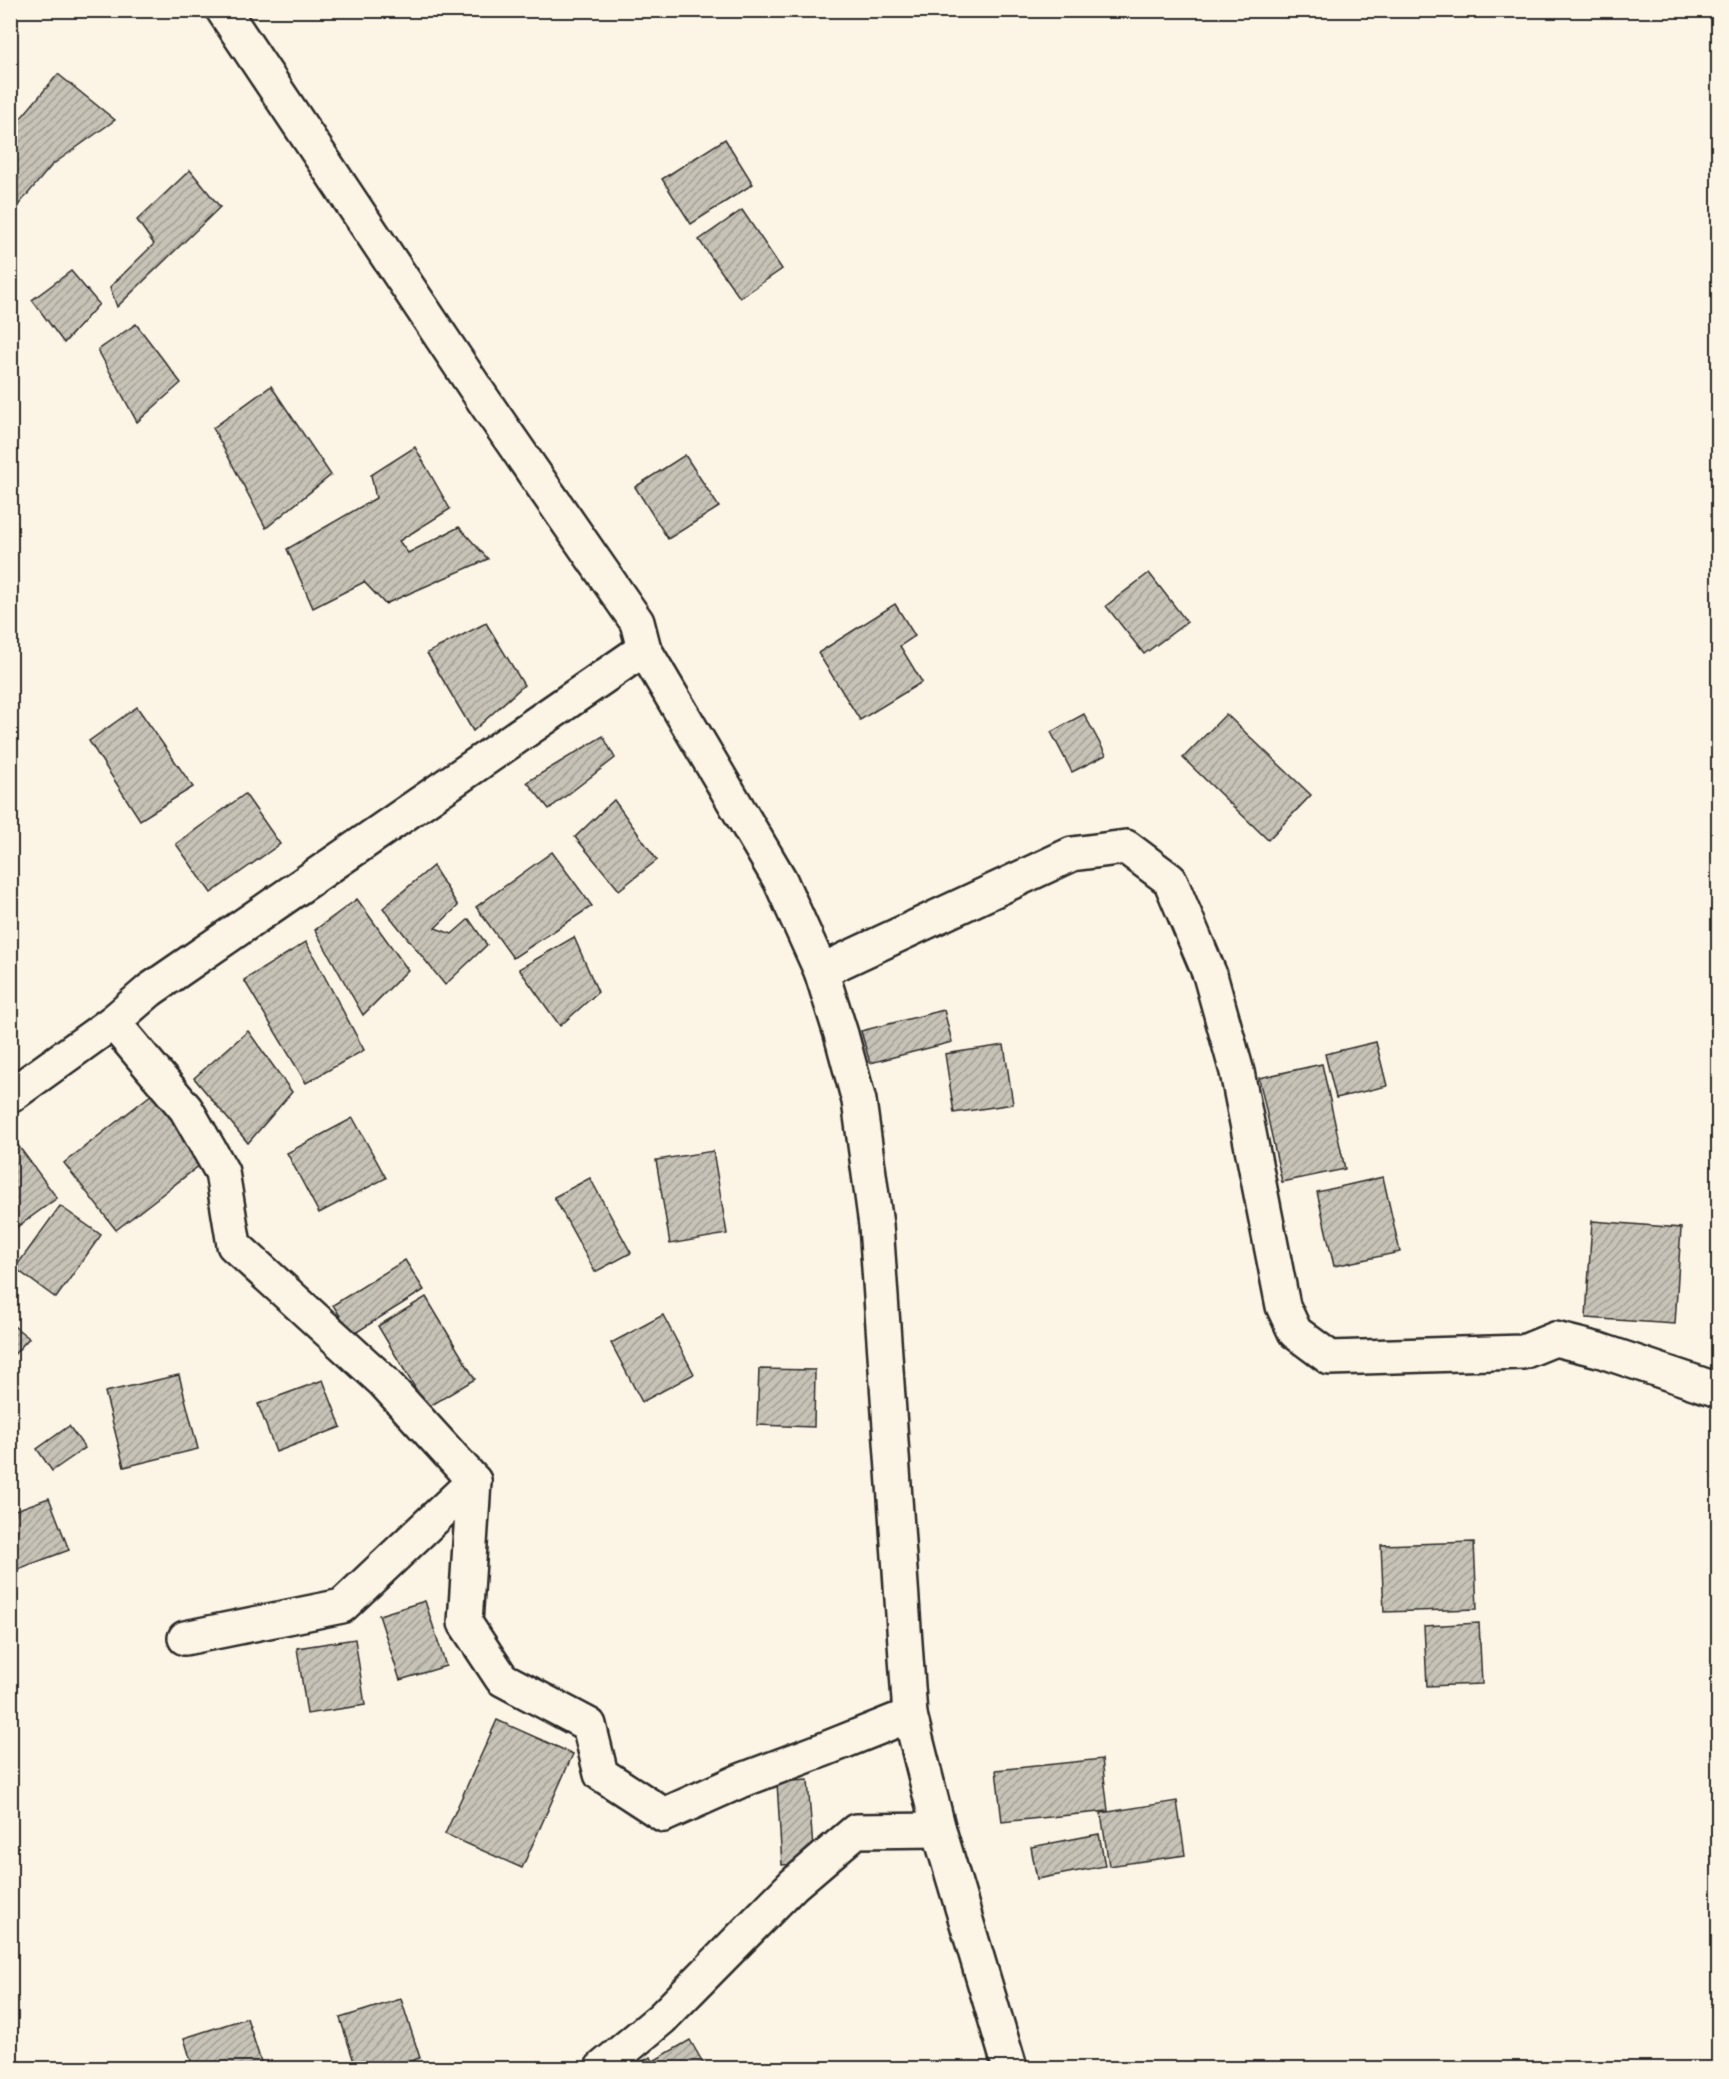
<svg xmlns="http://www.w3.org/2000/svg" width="1729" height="2079" font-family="Delius,sans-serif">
<defs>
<pattern id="building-hatch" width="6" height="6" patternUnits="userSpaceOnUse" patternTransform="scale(1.5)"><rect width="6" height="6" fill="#c8c3b7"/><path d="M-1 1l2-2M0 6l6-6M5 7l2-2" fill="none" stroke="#a39f95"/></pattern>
</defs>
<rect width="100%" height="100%" fill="#fcf5e5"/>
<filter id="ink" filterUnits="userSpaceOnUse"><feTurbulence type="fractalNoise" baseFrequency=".0167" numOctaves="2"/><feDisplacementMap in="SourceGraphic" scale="12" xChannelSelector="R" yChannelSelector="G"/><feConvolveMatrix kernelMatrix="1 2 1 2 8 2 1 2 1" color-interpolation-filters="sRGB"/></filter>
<g filter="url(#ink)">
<!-- building -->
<g fill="url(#building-hatch)" stroke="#2b2b2b" stroke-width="1.5">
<polygon points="58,74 115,120 52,165 10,215 10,131"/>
<polygon points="725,139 753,184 691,224 662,179"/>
<polygon points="190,170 220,207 117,307 110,287 154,244 137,220"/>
<polygon points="742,210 782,269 740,298 699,240"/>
<polygon points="71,271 99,304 64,343 32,300"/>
<polygon points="136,324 181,383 137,422 98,350"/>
<polygon points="271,386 331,475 266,528 213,428"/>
<polygon points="415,447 450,509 399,541 408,553 459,527 488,559 385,604 364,582 313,608 287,549 376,498 371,475"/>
<polygon points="685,455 719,507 668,539 635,487"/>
<polygon points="1149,573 1187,622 1144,654 1106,606"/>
<polygon points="895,604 915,636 900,646 922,682 860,720 818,653"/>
<polygon points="486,623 524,685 473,731 427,653"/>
<polygon points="137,707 193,787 140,820 89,741"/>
<polygon points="1084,714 1106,755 1072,772 1051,732"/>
<polygon points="1226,714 1311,795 1268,840 1183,758"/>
<polygon points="603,736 615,758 549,809 527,782"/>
<polygon points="245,794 280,844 211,893 176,844"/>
<polygon points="614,800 657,860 619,890 575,837"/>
<polygon points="552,852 592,906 513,958 476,907"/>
<polygon points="433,866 458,906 435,928 452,934 469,919 487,945 445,985 383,908"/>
<polygon points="357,899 408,970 363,1015 315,930"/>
<polygon points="574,937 598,992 560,1026 519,969"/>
<polygon points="306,942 364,1050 306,1083 244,980"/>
<polygon points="944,1010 952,1042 870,1063 861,1031"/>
<polygon points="248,1031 292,1092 248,1143 194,1078"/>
<polygon points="1376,1042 1387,1086 1336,1098 1325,1054"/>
<polygon points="1004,1045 1013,1104 954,1113 945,1054"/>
<polygon points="1322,1064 1345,1169 1282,1182 1259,1078"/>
<polygon points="152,1094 205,1161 116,1230 64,1163"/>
<polygon points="353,1118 386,1178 319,1213 287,1153"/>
<polygon points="17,1144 57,1198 10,1232 10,1149"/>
<polygon points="713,1151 727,1234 670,1244 656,1160"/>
<polygon points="1383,1177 1400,1252 1334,1266 1317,1192"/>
<polygon points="590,1178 631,1253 595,1272 554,1197"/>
<polygon points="60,1206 101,1235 56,1298 15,1268"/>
<polygon points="1592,1221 1681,1228 1675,1324 1586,1318"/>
<polygon points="405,1260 424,1290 352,1335 333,1305"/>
<polygon points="426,1297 475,1379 427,1408 378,1326"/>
<polygon points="663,1315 694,1374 642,1402 611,1343"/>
<polygon points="10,1323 29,1338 10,1359"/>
<polygon points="759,1369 815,1370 814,1427 757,1425"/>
<polygon points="179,1375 198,1449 124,1467 105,1392"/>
<polygon points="323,1380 341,1427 276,1452 258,1404"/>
<polygon points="69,1426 85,1448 52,1471 37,1449"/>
<polygon points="49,1498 69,1550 10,1572 10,1512"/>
<polygon points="1474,1542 1477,1609 1384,1612 1381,1545"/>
<polygon points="425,1601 446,1666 400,1680 379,1615"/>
<polygon points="1479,1623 1482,1684 1427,1686 1424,1626"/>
<polygon points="355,1639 365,1705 307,1714 297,1648"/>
<polygon points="497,1720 573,1754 522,1868 445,1834"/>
<polygon points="1102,1759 1108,1811 1002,1822 996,1770"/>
<polygon points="808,1780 814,1863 782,1865 777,1782"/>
<polygon points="1177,1801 1185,1855 1109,1866 1101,1813"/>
<polygon points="1099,1834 1105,1866 1037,1879 1031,1847"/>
<polygon points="401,1999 420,2058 387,2068 356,2068 340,2018"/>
<polygon points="247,2018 263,2068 193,2068 184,2038"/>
<polygon points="690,2040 706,2068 660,2068 655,2060"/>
<polygon points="651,2057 657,2068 628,2068"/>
</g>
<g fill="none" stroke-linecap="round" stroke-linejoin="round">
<!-- minor casing -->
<g stroke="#2b2b2b" stroke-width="38">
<g id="minor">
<polyline points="223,10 484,401 637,622 644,649 780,880 821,971 841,1034 859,1101 876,1225 910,1715 939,1830 1010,2068"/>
<polyline points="821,971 1072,854 1126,847 1170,880 1210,975 1237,1072 1283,1306 1295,1332 1330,1358 1523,1352 1555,1339 1599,1350 1718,1390"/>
<polyline points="113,1022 186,1109 222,1172 234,1245 383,1381 474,1481 465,1623 502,1679 589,1725 601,1774 664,1815 740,1781 825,1749 910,1715"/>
<polyline points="10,1096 113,1022 150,990 644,649"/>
<polyline points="185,1638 342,1606 474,1481"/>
<polyline points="602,2068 662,2018 794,1884 856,1831 939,1830"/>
</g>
</g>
<!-- minor -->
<use href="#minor" stroke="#fcf5e5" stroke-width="33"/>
</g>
</g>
<!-- margin -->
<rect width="1729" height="2079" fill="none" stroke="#fcf5e5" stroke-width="36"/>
<rect x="18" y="18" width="1693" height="2043" fill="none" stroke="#2b2b2b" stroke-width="2" filter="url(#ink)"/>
</svg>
